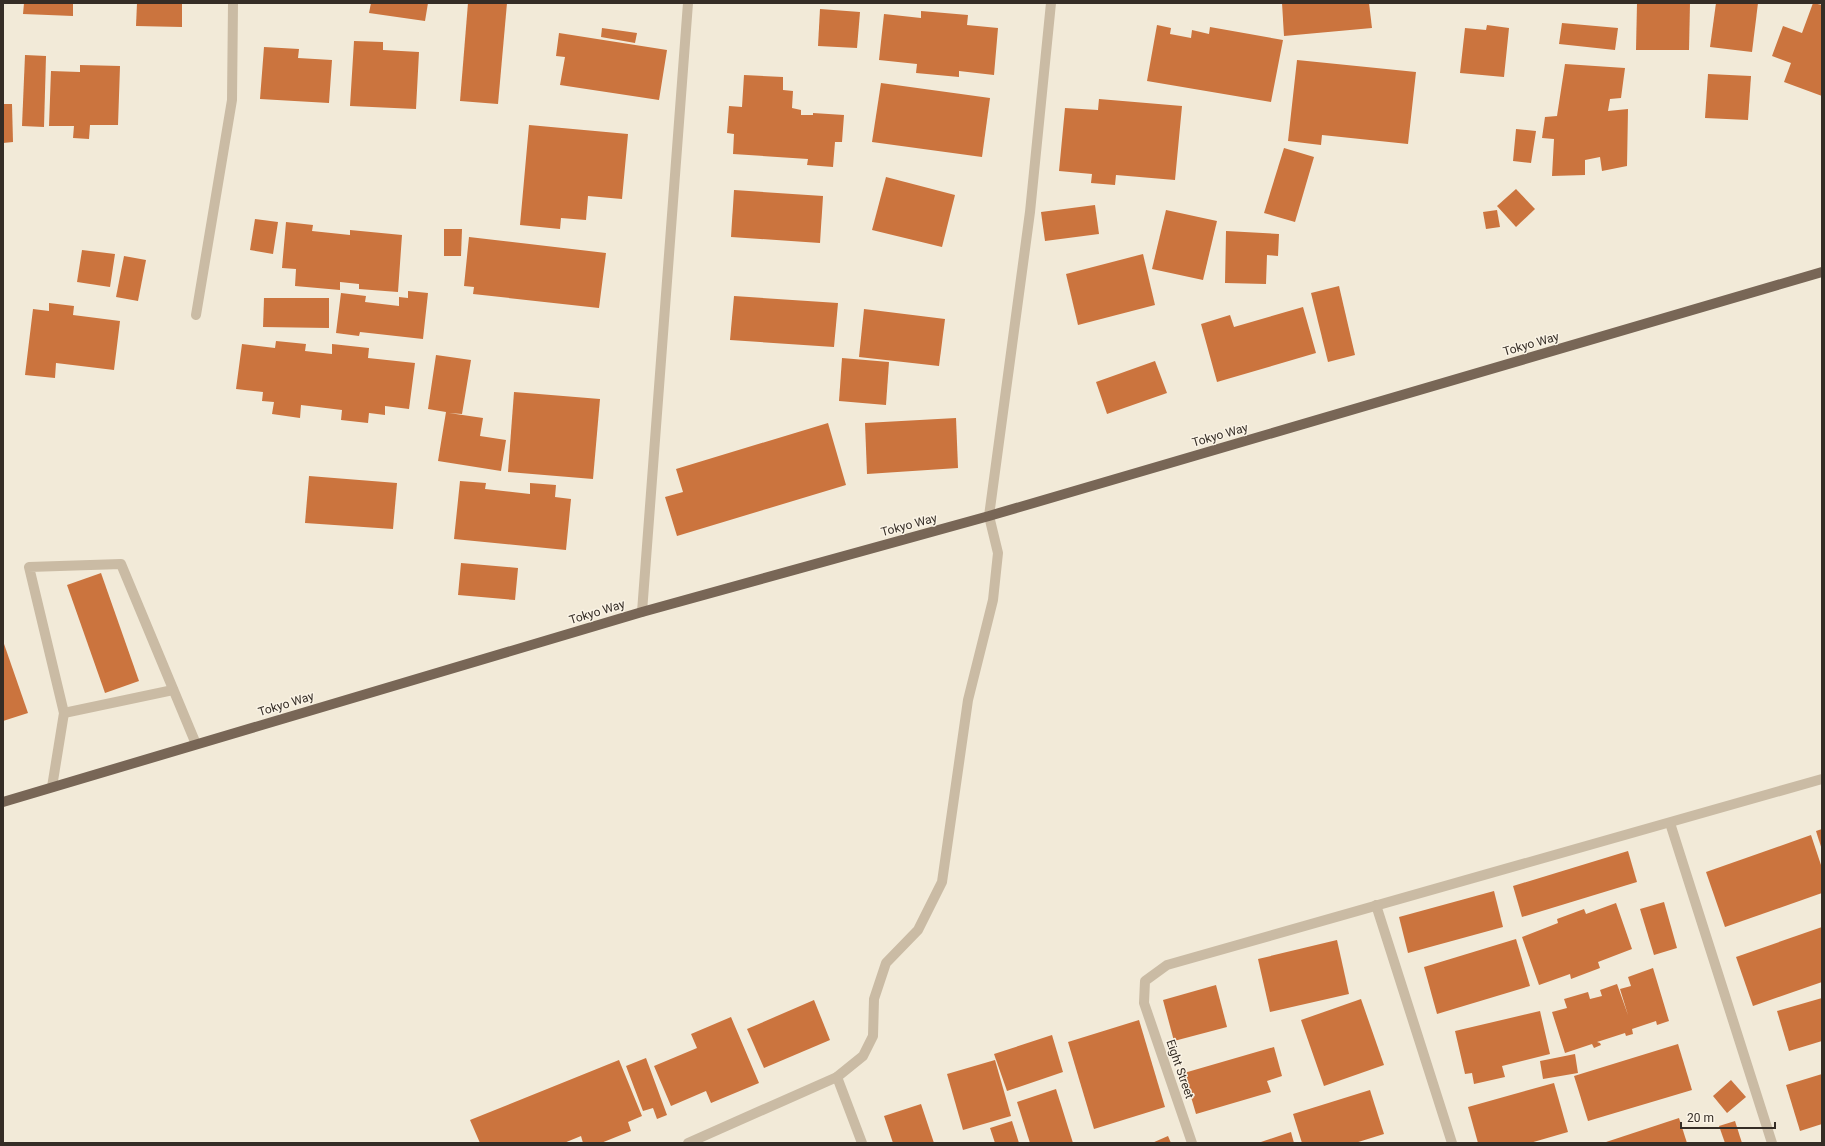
<svg xmlns="http://www.w3.org/2000/svg" width="1825" height="1146" font-family="Roboto,sans-serif">
<rect width="100%" height="100%" fill="#f2ead8"/>
<!-- building -->
<g fill="#cb743e">
<polygon points="24,3 73,3 73,16 23,14"/>
<polygon points="137,3 182,3 182,27 136,26"/>
<polygon points="371,3 428,3 425,21 369,13"/>
<polygon points="468,3 507,3 498,104 460,101"/>
<polygon points="1282,3 1369,3 1372,28 1284,36"/>
<polygon points="1637,3 1690,3 1689,50 1636,50"/>
<polygon points="1716,3 1758,3 1752,52 1710,47"/>
<polygon points="1813,3 1822,5 1822,96 1784,82 1791,63 1772,56 1783,26 1802,33"/>
<polygon points="820,9 860,12 857,48 818,46"/>
<polygon points="921,11 968,15 967,25 998,28 994,75 959,71 959,77 916,73 917,64 879,60 884,14 921,18"/>
<polygon points="1562,23 1618,28 1615,50 1559,44"/>
<polygon points="1157,25 1171,28 1170,34 1191,38 1192,30 1209,34 1210,27 1283,40 1271,102 1147,81"/>
<polygon points="1487,25 1509,28 1504,77 1460,73 1465,28 1486,30"/>
<polygon points="602,28 637,33 635,43 601,37"/>
<polygon points="559,33 667,50 659,100 560,85 565,57 556,56"/>
<polygon points="354,41 383,42 383,50 419,52 416,109 350,106"/>
<polygon points="264,47 299,49 298,58 332,60 329,103 260,99"/>
<polygon points="25,55 46,56 44,127 22,126"/>
<polygon points="1297,60 1416,72 1408,144 1322,135 1321,145 1288,141"/>
<polygon points="1565,64 1625,68 1621,98 1610,99 1608,111 1628,109 1627,166 1602,171 1600,157 1585,160 1585,175 1552,176 1554,139 1542,138 1545,117 1557,116"/>
<polygon points="80,65 120,66 118,125 90,125 89,139 73,138 74,126 49,126 51,71 80,72"/>
<polygon points="1708,74 1751,76 1748,120 1705,118"/>
<polygon points="744,75 783,77 783,90 793,91 792,108 801,110 801,115 813,115 813,113 844,115 842,142 835,142 833,167 807,165 808,159 733,154 734,134 727,133 729,106 742,107"/>
<polygon points="881,83 990,98 982,157 872,142"/>
<polygon points="1099,99 1182,106 1175,180 1116,175 1115,185 1091,183 1092,174 1059,171 1065,108 1098,110"/>
<polygon points="3,104 12,104 13,142 3,143"/>
<polygon points="529,125 628,134 622,199 588,196 586,220 561,218 560,229 520,225"/>
<polygon points="1516,129 1536,131 1531,163 1513,161"/>
<polygon points="1284,148 1314,157 1295,222 1264,213"/>
<polygon points="886,177 955,195 942,247 872,230"/>
<polygon points="1516,189 1535,209 1516,227 1497,206"/>
<polygon points="734,190 823,196 820,243 731,237"/>
<polygon points="1095,205 1099,234 1045,241 1041,212"/>
<polygon points="1166,210 1217,221 1203,280 1152,269"/>
<polygon points="1497,210 1500,227 1486,229 1483,212"/>
<polygon points="255,219 278,222 273,254 250,250"/>
<polygon points="286,222 313,225 312,231 350,235 350,230 402,235 398,292 359,289 359,284 340,282 340,290 295,286 296,269 282,268"/>
<polygon points="444,229 462,229 461,256 444,256"/>
<polygon points="1226,231 1279,234 1278,256 1267,255 1266,284 1225,283"/>
<polygon points="469,237 606,253 599,308 473,294 474,287 464,286"/>
<polygon points="82,250 115,254 110,287 77,282"/>
<polygon points="1143,254 1155,305 1078,325 1066,274"/>
<polygon points="124,256 146,260 138,301 116,297"/>
<polygon points="1339,286 1355,355 1328,362 1311,293"/>
<polygon points="408,291 428,293 423,339 360,332 359,336 336,333 341,293 366,296 365,302 399,306 399,297 408,298"/>
<polygon points="734,296 838,303 834,347 730,340"/>
<polygon points="264,298 329,298 329,328 263,327"/>
<polygon points="49,303 74,306 73,315 120,321 114,370 56,363 55,378 25,375 33,309 49,311"/>
<polygon points="1303,307 1316,353 1217,382 1201,324 1230,315 1234,327"/>
<polygon points="864,309 945,319 939,366 859,357"/>
<polygon points="276,341 306,344 305,351 332,354 332,344 369,348 368,358 415,363 409,409 385,406 385,415 369,413 368,423 341,420 342,410 301,405 300,418 272,414 274,402 262,401 263,392 236,389 242,344 275,348"/>
<polygon points="436,355 471,360 462,414 449,413 483,418 480,436 506,440 501,471 438,461 446,412 428,409"/>
<polygon points="842,358 889,362 886,405 839,401"/>
<polygon points="1155,361 1167,393 1107,414 1096,382"/>
<polygon points="514,392 600,399 593,479 508,472"/>
<polygon points="956,418 958,468 867,474 865,423"/>
<polygon points="828,423 846,485 677,536 665,497 683,492 676,469"/>
<polygon points="309,476 397,483 393,529 305,523"/>
<polygon points="460,481 486,483 485,489 530,494 530,483 556,485 555,497 571,499 566,550 454,539"/>
<polygon points="461,563 518,568 515,600 458,595"/>
<polygon points="101,573 139,681 105,693 67,585"/>
<polygon points="3,641 28,713 3,721"/>
<polygon points="1822,829 1822,850 1816,831"/>
<polygon points="1811,835 1822,868 1822,893 1725,927 1706,872"/>
<polygon points="1628,851 1637,882 1522,917 1513,886"/>
<polygon points="1494,891 1503,927 1408,953 1399,917"/>
<polygon points="1664,902 1677,948 1654,955 1640,909"/>
<polygon points="1616,903 1632,949 1598,962 1600,968 1571,979 1570,974 1539,985 1522,937 1558,923 1557,919 1584,909 1586,914"/>
<polygon points="1822,927 1822,982 1753,1006 1736,957"/>
<polygon points="1516,939 1530,986 1437,1014 1424,967"/>
<polygon points="1337,940 1349,994 1270,1012 1258,959"/>
<polygon points="1653,968 1669,1021 1657,1025 1656,1021 1632,1029 1633,1034 1626,1036 1625,1033 1597,1042 1600,1043 1601,1045 1594,1048 1592,1044 1565,1053 1552,1012 1567,1008 1564,999 1588,992 1590,999 1602,996 1600,990 1617,984 1628,1015 1620,989 1631,986 1628,977"/>
<polygon points="1216,985 1227,1027 1174,1041 1163,1000"/>
<polygon points="1822,998 1822,1041 1789,1051 1777,1011"/>
<polygon points="1361,999 1384,1065 1324,1086 1301,1020"/>
<polygon points="814,1000 830,1040 764,1068 747,1029"/>
<polygon points="1540,1011 1550,1054 1502,1066 1505,1077 1474,1084 1472,1073 1465,1074 1455,1031"/>
<polygon points="731,1017 759,1083 711,1103 706,1091 671,1106 654,1066 697,1048 691,1034"/>
<polygon points="1139,1020 1165,1107 1094,1129 1068,1042"/>
<polygon points="1052,1035 1063,1072 1007,1091 994,1054"/>
<polygon points="1678,1044 1692,1090 1588,1121 1574,1076"/>
<polygon points="1274,1047 1282,1076 1267,1081 1271,1092 1196,1114 1184,1073"/>
<polygon points="1575,1054 1578,1073 1543,1079 1540,1061"/>
<polygon points="646,1058 667,1115 657,1119 653,1108 643,1111 626,1066"/>
<polygon points="619,1060 642,1116 628,1122 631,1131 601,1143 583,1143 581,1136 564,1143 480,1143 470,1120"/>
<polygon points="995,1060 1011,1116 963,1130 947,1074"/>
<polygon points="1822,1074 1822,1124 1800,1131 1786,1085"/>
<polygon points="1731,1080 1746,1097 1727,1113 1713,1096"/>
<polygon points="1554,1083 1568,1132 1530,1143 1478,1143 1468,1107"/>
<polygon points="1056,1089 1073,1143 1030,1143 1017,1102"/>
<polygon points="1370,1090 1384,1134 1355,1143 1302,1143 1293,1114"/>
<polygon points="921,1104 934,1143 893,1143 884,1116"/>
<polygon points="1679,1118 1687,1143 1603,1143"/>
<polygon points="1012,1121 1019,1143 995,1143 990,1128"/>
<polygon points="1735,1121 1742,1143 1725,1143 1719,1126"/>
<polygon points="1291,1132 1294,1143 1258,1143"/>
<polygon points="1168,1136 1171,1143 1152,1143"/>
</g>
<g fill="none" stroke-linecap="round" stroke-linejoin="round">
<!-- minor -->
<g stroke="#cabba4" stroke-width="10">
<polyline points="196,315 232,100 233,3"/>
<polyline points="642,612 688,3"/>
<polyline points="64,713 173,690"/>
<polyline points="52,787 64,713 29,567 121,564 196,744"/>
<polyline points="1670,823 1772,1143"/>
<polyline points="1376,905 1452,1143"/>
<polyline points="837,1077 862,1143"/>
<polyline points="688,1143 837,1077 863,1056 873,1036 874,999 886,963 918,930 942,882 968,700 993,600 998,553 989,516 1030,212 1051,3"/>
<polyline points="1192,1143 1144,1003 1145,981 1167,965 1822,779"/>
</g>
<!-- major -->
<polyline stroke="#786656" stroke-width="10" points="3,802 642,612 989,516 1822,272"/>
</g>
<g text-anchor="middle" dominant-baseline="central" stroke-width="3" stroke-linejoin="round" paint-order="stroke">
<!-- street labels -->
<g font-size="12" fill="#352d26" stroke="#faf3e5">
<text transform="translate(1531 344) rotate(-16)">Tokyo Way</text>
<text transform="translate(1220 435) rotate(-16)">Tokyo Way</text>
<text transform="translate(909 525) rotate(-15)">Tokyo Way</text>
<text transform="translate(597 612) rotate(-17)">Tokyo Way</text>
<text transform="translate(286 704) rotate(-17)">Tokyo Way</text>
<text transform="translate(1180 1069) rotate(71)">Eight Street</text>
</g>
</g>
<!-- border -->
<rect width="1825" height="1146" fill="none" stroke="#352d26" stroke-width="8"/>
<!-- scale -->
<path d="M1681 1122v6h94v-6" fill="none" stroke="#352d26" stroke-width="2"/>
<text x="1687" y="1122" font-size="12" fill="#352d26" stroke="#faf3e5" stroke-width="3" paint-order="stroke">20 m</text>
</svg>
